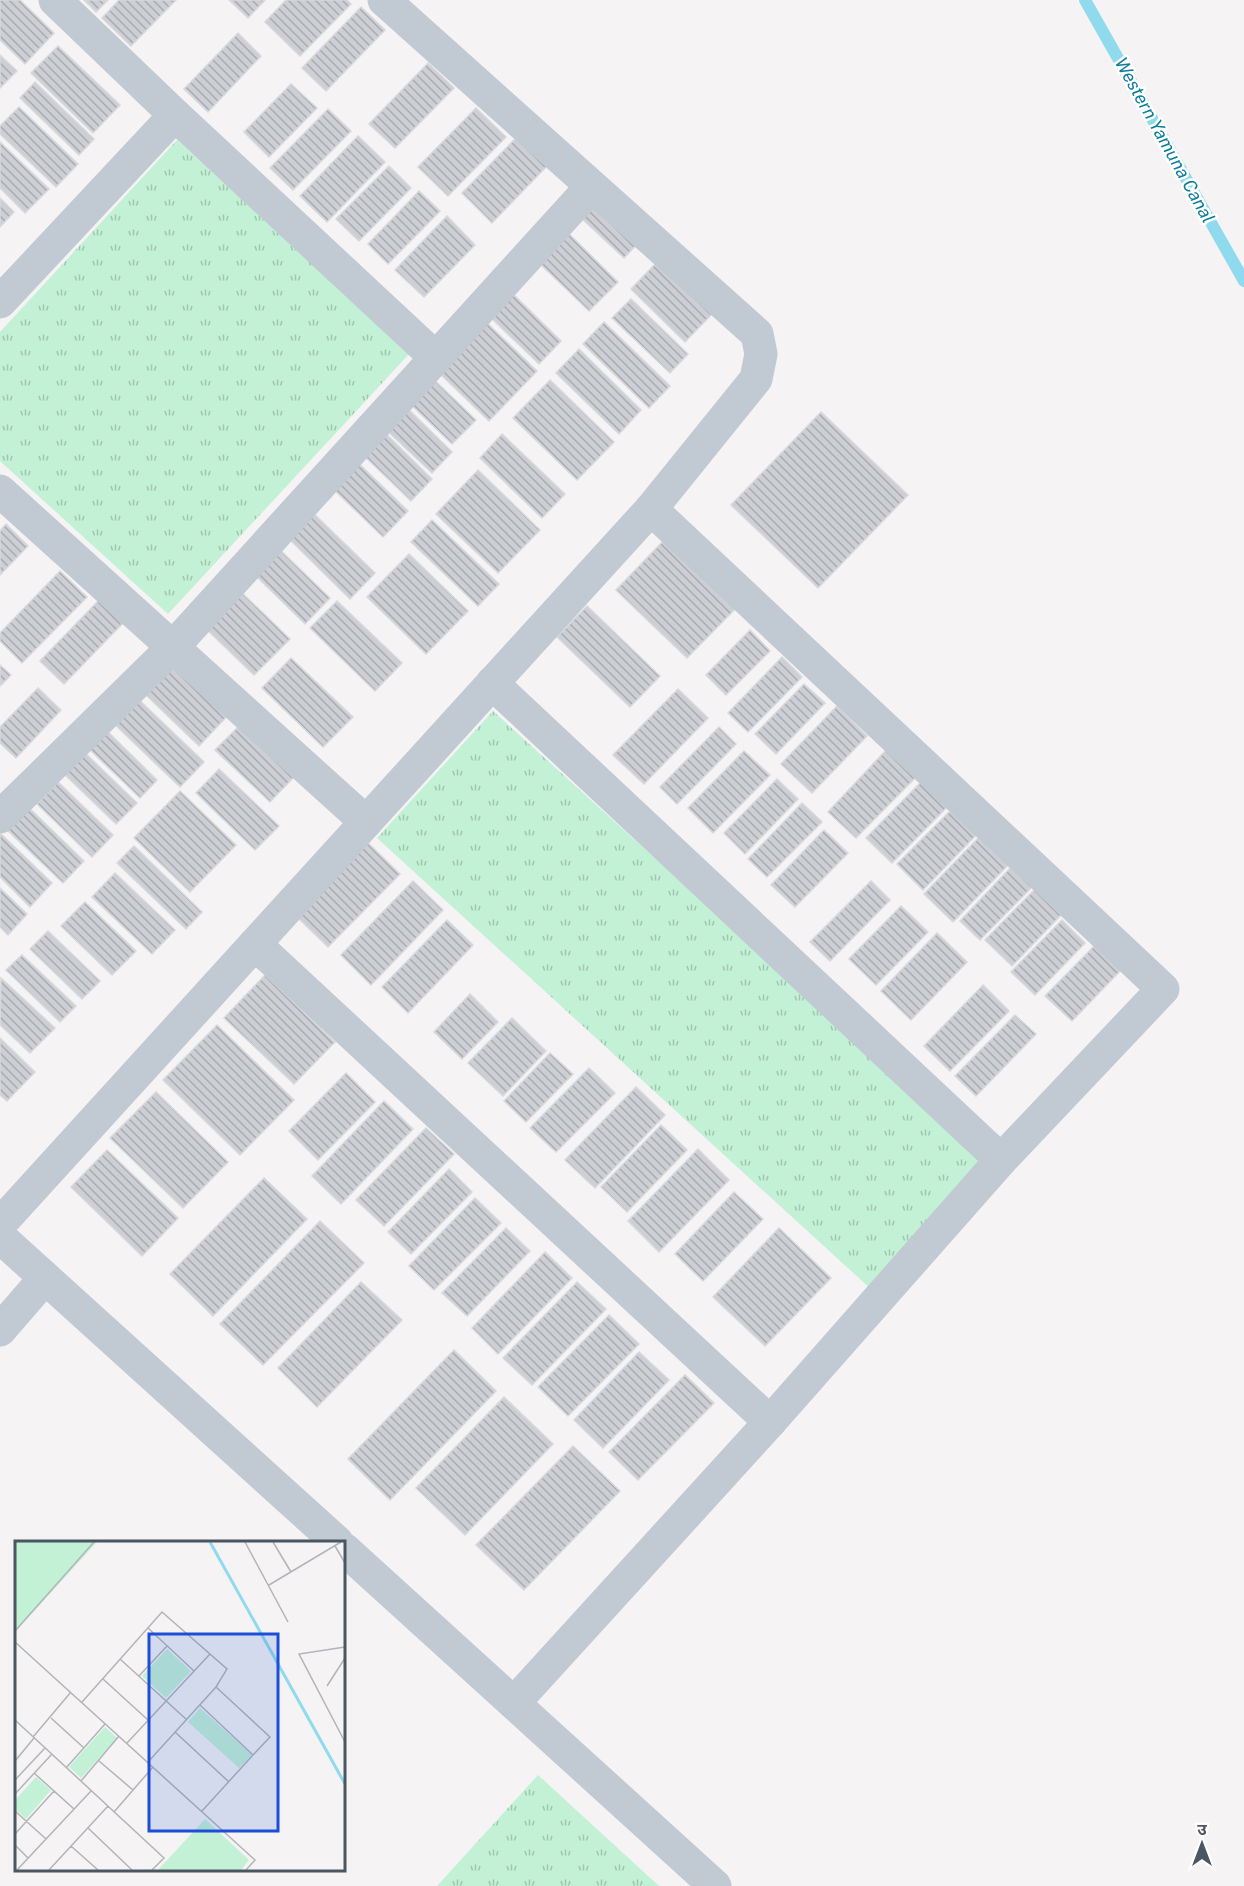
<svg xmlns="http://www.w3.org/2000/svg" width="1244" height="1886" font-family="'Public Sans','Noto Sans Devanagari',sans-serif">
<defs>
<pattern id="grass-tufts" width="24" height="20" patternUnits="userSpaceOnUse" patternTransform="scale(1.5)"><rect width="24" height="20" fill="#c3f1d5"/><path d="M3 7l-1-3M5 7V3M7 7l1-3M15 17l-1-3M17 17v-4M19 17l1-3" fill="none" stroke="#a0c6b0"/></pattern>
<pattern id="building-back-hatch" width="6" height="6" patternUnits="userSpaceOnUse" patternTransform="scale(1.5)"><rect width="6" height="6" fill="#cdcfd5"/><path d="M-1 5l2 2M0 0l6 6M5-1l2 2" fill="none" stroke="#a8abb0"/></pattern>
</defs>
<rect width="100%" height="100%" fill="#f5f3f3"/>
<!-- grass -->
<g fill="url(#grass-tufts)">
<polygon points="177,140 410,353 168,614 0,461 0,332"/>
<polygon points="493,711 989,1162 872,1290 377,838"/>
<polygon points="538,1775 659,1886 437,1886"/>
</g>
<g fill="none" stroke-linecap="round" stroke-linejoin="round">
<!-- stream -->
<polyline stroke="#90daee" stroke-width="12" points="1085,0 1244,281"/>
</g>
<!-- building -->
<g fill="url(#building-back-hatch)" stroke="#d7d9de" stroke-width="1.5">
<polygon points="0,0 20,0 54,33 25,64 0,40"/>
<polygon points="84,0 108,0 96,12"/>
<polygon points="119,0 176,0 131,46 102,18"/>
<polygon points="229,0 265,0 248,18"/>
<polygon points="286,0 347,0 351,4 300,56 265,22"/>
<polygon points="361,7 385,30 326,91 302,68"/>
<polygon points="238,33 261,56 208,112 184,89"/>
<polygon points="58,46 120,105 93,133 31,73"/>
<polygon points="0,55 17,71 0,88"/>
<polygon points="428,63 454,88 395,148 369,124"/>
<polygon points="35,82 94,139 79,155 20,98"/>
<polygon points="291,84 317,108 269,157 244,132"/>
<polygon points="19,107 78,164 56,187 0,134 0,126"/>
<polygon points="476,108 506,137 448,196 418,167"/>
<polygon points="328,109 351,131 293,190 270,168"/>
<polygon points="358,136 385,162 327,222 300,196"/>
<polygon points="517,137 547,166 492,223 462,193"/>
<polygon points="0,142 49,189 25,213 0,188"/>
<polygon points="389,166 411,188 359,241 336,219"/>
<polygon points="419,191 440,211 388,264 368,244"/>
<polygon points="595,196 641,240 624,258 577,214"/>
<polygon points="0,198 14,212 0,227"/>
<polygon points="447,216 475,245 424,297 395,270"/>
<polygon points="564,229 618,282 589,311 535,259"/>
<polygon points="659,260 713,313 685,342 631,289"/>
<polygon points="510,291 561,341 539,364 487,314"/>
<polygon points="631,299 688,354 670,373 612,318"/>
<polygon points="482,318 537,371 489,421 434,368"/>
<polygon points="604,322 670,386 649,408 583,344"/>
<polygon points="579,349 641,410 619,434 556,373"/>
<polygon points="427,373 476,420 452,444 403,397"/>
<polygon points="550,380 614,442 577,480 513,418"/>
<polygon points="402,403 452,452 432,473 380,424"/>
<polygon points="821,412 908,495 818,588 731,505"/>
<polygon points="379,427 432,479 411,501 358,450"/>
<polygon points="502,434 565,494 542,518 480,458"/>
<polygon points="354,459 408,511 383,537 329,485"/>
<polygon points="478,470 540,530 498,573 436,514"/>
<polygon points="310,510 375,573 350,599 286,536"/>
<polygon points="432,520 499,584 478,606 411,542"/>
<polygon points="6,524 28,546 0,575 0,531"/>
<polygon points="668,536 740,604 687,658 616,590"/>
<polygon points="275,545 330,598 305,624 250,570"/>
<polygon points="409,554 468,611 426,654 367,597"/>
<polygon points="60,571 87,597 22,663 0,641 0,633"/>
<polygon points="236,587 290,639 254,675 200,623"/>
<polygon points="99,600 123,623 64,684 40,661"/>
<polygon points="337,601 402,663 375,691 310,628"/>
<polygon points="587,606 660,676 630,707 557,637"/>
<polygon points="750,630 770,651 726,695 706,675"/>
<polygon points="782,657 802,677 748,732 728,713"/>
<polygon points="291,658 353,717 323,747 262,688"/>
<polygon points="178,660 232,711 199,746 145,694"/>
<polygon points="0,665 11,675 0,686"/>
<polygon points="804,684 825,703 776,754 755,734"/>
<polygon points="38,688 61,710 16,758 0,743 0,727"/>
<polygon points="678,689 708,718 644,784 613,755"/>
<polygon points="133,694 204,762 180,787 109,719"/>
<polygon points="837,706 867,736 812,793 781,764"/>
<polygon points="240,725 294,777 270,802 215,750"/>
<polygon points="719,727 736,744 677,804 660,787"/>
<polygon points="105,729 157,780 140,798 87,747"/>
<polygon points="888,748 917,776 856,838 828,812"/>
<polygon points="83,751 137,803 116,824 62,772"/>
<polygon points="744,751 770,775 713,833 688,808"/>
<polygon points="219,769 279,826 255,850 196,793"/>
<polygon points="926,777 952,802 892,863 866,838"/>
<polygon points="777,779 798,799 745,854 724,833"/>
<polygon points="58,782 113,835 92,857 37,804"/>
<polygon points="180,791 236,845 190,892 134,838"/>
<polygon points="802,803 822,822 767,877 748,859"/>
<polygon points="25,804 84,861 63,883 3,826"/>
<polygon points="957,804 982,829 923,890 897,864"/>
<polygon points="824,830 848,853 795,907 771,885"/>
<polygon points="0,833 52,883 30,907 0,877"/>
<polygon points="983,833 1012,861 953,922 924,894"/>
<polygon points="368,843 400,874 328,947 297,917"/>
<polygon points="134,846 202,912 186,929 117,863"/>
<polygon points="1012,866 1033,886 980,940 960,921"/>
<polygon points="115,873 175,930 152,954 92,897"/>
<polygon points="413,881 443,910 371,985 341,955"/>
<polygon points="871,881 890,900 830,961 810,942"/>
<polygon points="0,888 27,914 8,935 0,927"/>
<polygon points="1035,889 1061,915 1012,966 985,940"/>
<polygon points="85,902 136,951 112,975 61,926"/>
<polygon points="901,906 928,932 876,985 849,959"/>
<polygon points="447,920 473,945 408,1013 382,987"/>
<polygon points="1062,920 1085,943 1035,995 1011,972"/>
<polygon points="48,931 100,981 82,999 30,949"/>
<polygon points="937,933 967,962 911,1020 881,991"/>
<polygon points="1096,944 1122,969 1072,1021 1045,996"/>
<polygon points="22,955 76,1006 60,1022 6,970"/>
<polygon points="265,975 335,1042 294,1084 224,1018"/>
<polygon points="1,978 55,1028 30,1053 0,1025"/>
<polygon points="983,985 1009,1011 950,1071 924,1046"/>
<polygon points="470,994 498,1022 462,1059 434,1032"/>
<polygon points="1015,1015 1036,1034 976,1096 955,1076"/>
<polygon points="512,1018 546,1051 503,1096 468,1063"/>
<polygon points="217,1025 294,1100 240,1155 163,1080"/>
<polygon points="0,1038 35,1072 7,1101 0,1095"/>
<polygon points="550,1053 573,1074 526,1122 504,1101"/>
<polygon points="589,1068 615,1093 556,1152 530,1128"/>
<polygon points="346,1073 375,1102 318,1160 289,1131"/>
<polygon points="636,1087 665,1115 595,1188 565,1160"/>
<polygon points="156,1092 228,1162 183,1208 110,1138"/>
<polygon points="384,1101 413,1129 341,1204 312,1176"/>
<polygon points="661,1125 687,1150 627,1212 601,1187"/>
<polygon points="426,1128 454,1154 384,1226 356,1200"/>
<polygon points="698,1149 729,1180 659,1252 628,1221"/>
<polygon points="107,1150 178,1218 142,1256 71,1187"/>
<polygon points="449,1169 472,1192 411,1254 388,1232"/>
<polygon points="264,1178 307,1219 213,1316 170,1274"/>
<polygon points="734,1192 763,1219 703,1281 675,1254"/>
<polygon points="475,1198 501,1223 434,1290 409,1266"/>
<polygon points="320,1221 364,1263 263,1365 220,1324"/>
<polygon points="506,1228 530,1251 467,1316 442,1293"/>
<polygon points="779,1228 831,1278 765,1346 713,1297"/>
<polygon points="545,1252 572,1278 498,1354 472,1328"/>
<polygon points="361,1282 402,1320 317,1407 278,1368"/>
<polygon points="577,1282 606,1309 532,1385 503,1358"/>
<polygon points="609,1315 639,1344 568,1416 538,1387"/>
<polygon points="454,1350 496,1391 390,1500 348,1459"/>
<polygon points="639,1352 669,1380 603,1448 574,1420"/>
<polygon points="685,1375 714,1403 638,1480 609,1452"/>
<polygon points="504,1397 553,1444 465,1535 416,1488"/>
<polygon points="573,1446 620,1491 524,1590 476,1545"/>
</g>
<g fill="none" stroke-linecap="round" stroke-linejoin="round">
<!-- minor -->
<g stroke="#c1cad2" stroke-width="33">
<polyline points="55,0 175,115 436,358"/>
<polyline points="0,302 175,115"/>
<polyline points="0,491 366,822"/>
<polyline points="492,683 1001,1160 1163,989 651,509"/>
<polyline points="0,817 173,647 591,187"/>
<polyline points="255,944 770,1422"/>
<polyline points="0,1224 651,509 756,379 761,354 757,334 384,0"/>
<polyline points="0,1237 337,1542"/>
<polyline points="0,1330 45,1278"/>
<polyline points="344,1549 715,1886"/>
<polyline points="514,1703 770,1422 1001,1160"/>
</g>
</g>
<g text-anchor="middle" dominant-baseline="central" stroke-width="5" stroke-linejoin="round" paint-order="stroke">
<!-- water labels -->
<g font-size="18" font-style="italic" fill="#0c7c9b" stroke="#fff">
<text transform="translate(1165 140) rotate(61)">Western Yamuna Canal</text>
</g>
</g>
<!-- overview -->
<g transform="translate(15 1541)">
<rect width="330" height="330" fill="#f5f3f3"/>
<path d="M0 1H82L0 91ZM152 108 176 130 151 157 127 135ZM185 167 237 214 224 227 173 181ZM90 186 102 197 66 237 54 226ZM21 236 36 249 11 278 0 268V259ZM190 278 234 319 226 329H143Z" fill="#c3f1d5"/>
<path fill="none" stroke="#90daee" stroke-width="3" d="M195 1 330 243"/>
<path fill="none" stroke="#b1b4b9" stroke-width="1.5" d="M230 1 273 81M258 1 276 31M320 5 330 22M254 44 326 1M133 87 179 130M0 90 79 1M0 101 240 319 231 329M330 106 284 113 330 201M105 118 172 179M124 135 152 105M88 138 133 179M312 145 330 117M67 161 147 71 212 128 201 146 133 221M185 164 238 214 255 196 201 146M36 177 69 207M0 179 149 317 137 329M160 191 214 241M18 196 56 151M112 202 195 113M0 220 19 197M84 220 118 249M51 227 90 183M19 232 59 268M0 239 30 207M66 240 104 195M0 253 37 213M0 270 31 298M187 270 238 214M99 271 138 226M73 287 117 329M0 293 39 250M0 304 13 317M56 305 83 329M2 329 76 250M34 329 93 265"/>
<path fill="#1d4ed8" fill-opacity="0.15" stroke="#1d4ed8" stroke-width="3" d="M134 93H263V290H134Z"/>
<rect width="330" height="330" fill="none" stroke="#4a5661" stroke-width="3"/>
</g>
<!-- north arrow -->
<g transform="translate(1202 1844)" stroke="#ffffff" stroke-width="4.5" paint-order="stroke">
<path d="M0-4.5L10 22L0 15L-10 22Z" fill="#4a5661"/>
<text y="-9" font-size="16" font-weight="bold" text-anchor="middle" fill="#4a5661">उ</text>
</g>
</svg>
